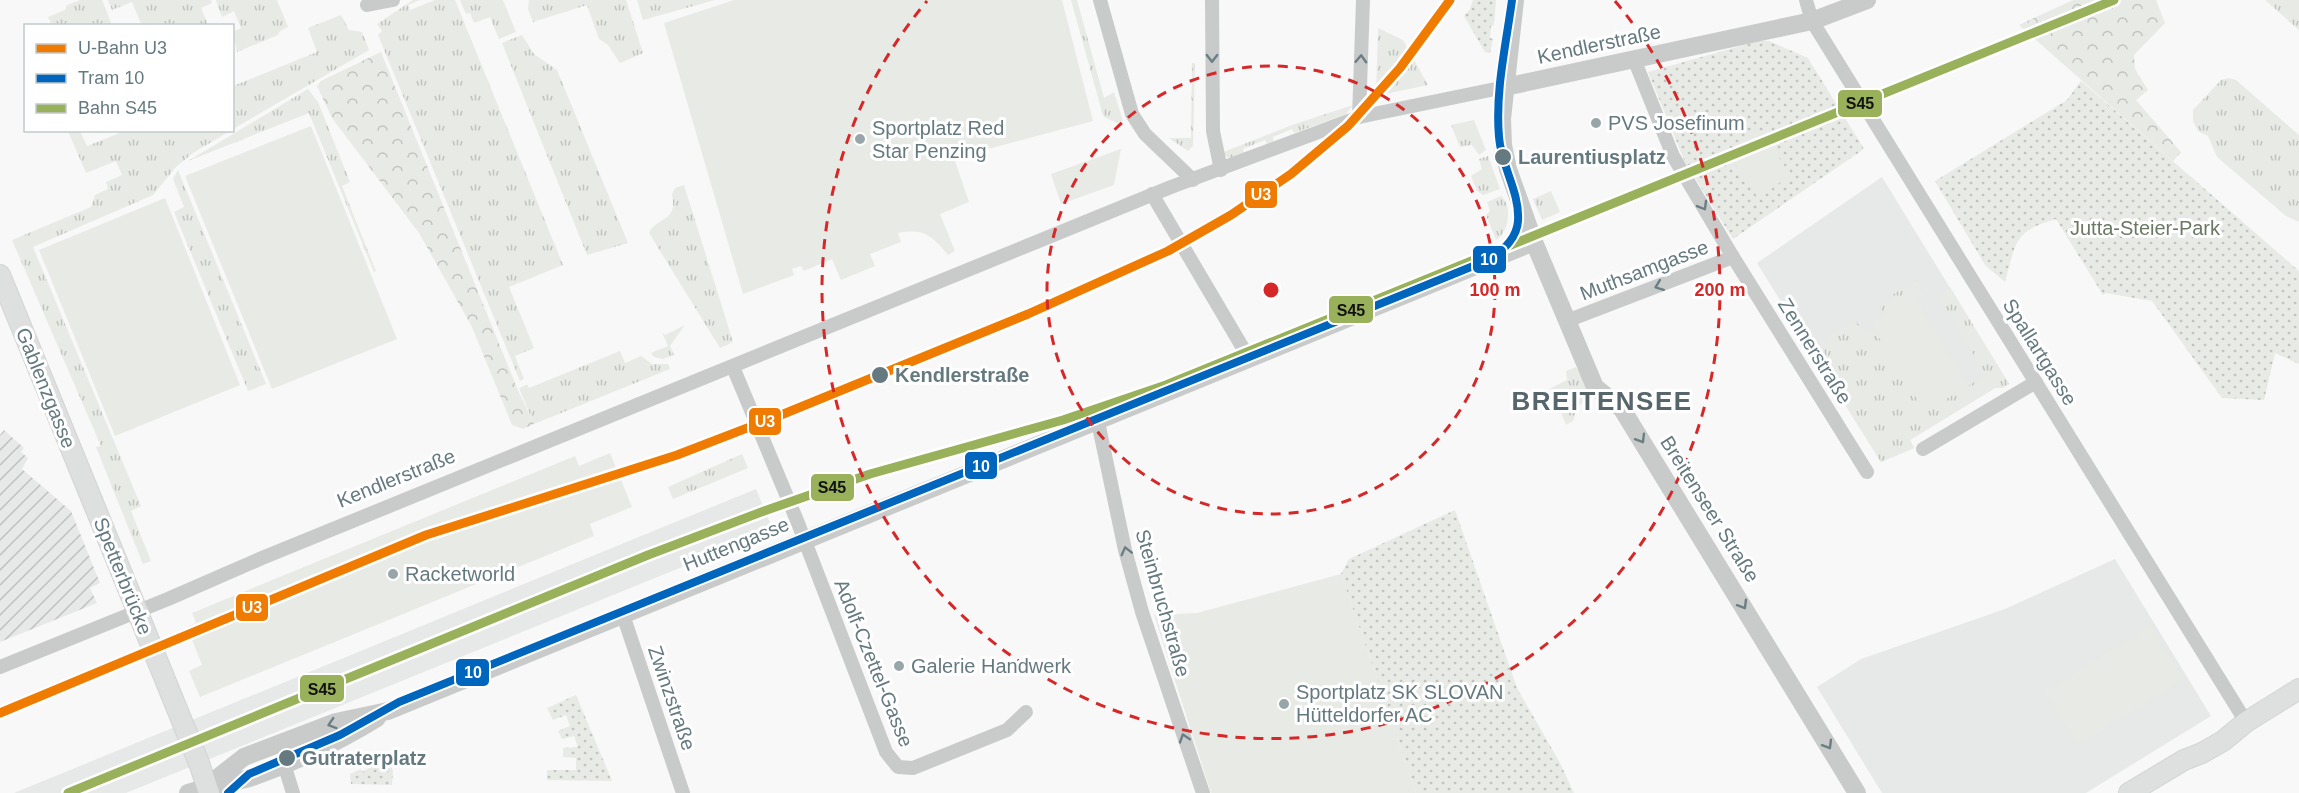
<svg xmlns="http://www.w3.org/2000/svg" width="2299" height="793" font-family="Helvetica,sans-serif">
<defs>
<pattern id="industrial-furrows" width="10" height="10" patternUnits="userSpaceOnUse" patternTransform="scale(1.5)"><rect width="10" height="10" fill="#e7e8e8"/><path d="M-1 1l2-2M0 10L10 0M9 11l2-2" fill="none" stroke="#bfc1c1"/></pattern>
<pattern id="grass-tufts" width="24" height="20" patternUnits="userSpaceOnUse" patternTransform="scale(1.5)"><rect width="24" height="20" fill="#e8eae5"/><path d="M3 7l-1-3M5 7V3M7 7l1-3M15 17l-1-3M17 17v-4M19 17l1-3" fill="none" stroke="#c0c3bf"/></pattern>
<pattern id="forest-crowns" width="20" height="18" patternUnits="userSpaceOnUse" patternTransform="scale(1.5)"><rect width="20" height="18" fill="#e8eae5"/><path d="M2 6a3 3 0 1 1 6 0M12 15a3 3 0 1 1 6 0" fill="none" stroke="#c0c3bf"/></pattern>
<pattern id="park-dots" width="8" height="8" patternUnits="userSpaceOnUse" patternTransform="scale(1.5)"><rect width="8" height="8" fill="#e8eae5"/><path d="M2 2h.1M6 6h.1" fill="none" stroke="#c0c3bf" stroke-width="1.8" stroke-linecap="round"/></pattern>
</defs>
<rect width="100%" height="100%" fill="#f8f8f8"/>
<!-- built -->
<g fill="#e7e8e8">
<polygon points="1882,177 2009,384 2002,388 1995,388 1910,440 1914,448 1881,462 1757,263"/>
<polygon points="756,489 773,530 126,793 14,793"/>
<polygon points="2115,559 2211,716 2086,793 1882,793 1817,687 1861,659 2005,609"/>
</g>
<!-- industrial -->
<polygon fill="url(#industrial-furrows)" points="4,430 24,448 21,452 28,458 22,469 71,511 100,583 90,588 97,603 0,642 0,435"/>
<!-- grass -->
<g fill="url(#grass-tufts)">
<polygon points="80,0 102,0 112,25 52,25 48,17 65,10 67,5"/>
<polygon points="108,0 211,0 212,3 201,8 208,25 142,26 132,2 112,10"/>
<polygon points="216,0 277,0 288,27 280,31 278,35 237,52 233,32 241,28 234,11 222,17"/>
<polygon points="413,0 420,0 408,5 410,10 435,0 455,0 563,265 509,287 534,348 515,356 524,379 520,381 378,35 382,31 377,24"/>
<polygon points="460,0 503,0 516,32 499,39 490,17 474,23 470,13 466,14"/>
<polygon points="529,0 626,0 643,53 620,63 608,45 599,39 587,5 533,22 528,9"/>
<polygon points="637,0 715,0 643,20"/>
<polygon points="1071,0 1077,0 1104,98 1114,92 1123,121 1119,124 1104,117 1102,112"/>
<polygon points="2265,0 2299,0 2299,30"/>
<polygon points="341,15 349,30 362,32 369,50 233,129 233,86 317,52 308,28"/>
<polygon points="1378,28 1403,40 1428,85 1376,96"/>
<polygon points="522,35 534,54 557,70 628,243 587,255 502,43"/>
<polygon points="1192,63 1195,63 1193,146 1188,151 1169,138 1191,138"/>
<polygon points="2229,78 2236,80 2299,135 2299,222 2286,216 2217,157 2208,136 2198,131 2193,121 2193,110 2221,80"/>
<polygon points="308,89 318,102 350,182 342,186 376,271 374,272 309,113 188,161"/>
<polygon points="1353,105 1346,114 1294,133 1292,129 1273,137 1274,141 1267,144 1265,140 1243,149 1244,153 1230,158 1221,153 1292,125"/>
<polygon points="1474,120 1486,150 1479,155 1472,145 1460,147 1451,125"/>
<polygon points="68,131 80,131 87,146 125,131 230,131 193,153 176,167 153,195 33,247 141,506 131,511 151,561 143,564 96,447 101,446 12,240 91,207 95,195 108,189 106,182 122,175 116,161 86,173"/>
<polygon points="1488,156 1500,189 1483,195 1477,191 1471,176 1482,169 1479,159"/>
<polygon points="178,170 266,384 248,391 174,212 184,207 173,179"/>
<path d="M684 185 733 342 720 348 649 233C657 216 678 223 672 194L675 188Z"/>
<polygon points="1551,191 1560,212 1542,220 1533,199"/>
<path d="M1501 196C1513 205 1509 233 1496 240L1486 215 1490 211 1487 202Z"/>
<polygon points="1917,280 1920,284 1916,288 1923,295 1872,326 1873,321 1884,314 1880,308 1894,299 1892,295"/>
<polygon points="1950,287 2009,384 2002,388 1995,388 1910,440 1914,448 1881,462 1813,354 1830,343 1826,337 1856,321 1863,331 1876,333 1925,412 1986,375 1938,296"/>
<polygon points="685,325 670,346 674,355 663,359 654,357 651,353 668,346 662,332 665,335"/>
<polygon points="620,351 625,363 641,356 652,364 668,364 670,369 534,424 519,388 527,385 529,388"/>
<polygon points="1576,367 1592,395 1578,406 1573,421 1566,425 1551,388 1567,380 1566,371"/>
<polygon points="742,454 748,468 673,499 668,487"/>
</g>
<!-- forest -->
<g fill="url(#forest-crowns)">
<polygon points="2073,0 2156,0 2165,23 2134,55 2135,69 2148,90 2136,100 2181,152 2173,161 2019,25"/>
<polygon points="381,52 517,388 534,424 523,429 512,425 472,327 419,233 332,118 317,86 321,81"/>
</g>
<!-- park -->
<g fill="url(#park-dots)">
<polygon points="1473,0 1496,0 1494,25 1491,26 1490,38 1493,39 1490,53 1485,52 1464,16 1470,9"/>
<polygon points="1758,41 1769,41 1808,58 1864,149 1733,239 1685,162 1648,72"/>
<path d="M2081 81 2299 271V364L2275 353 2264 400 2222 398 2152 301 2106 293 2103 295 2056 219C2013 231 2016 243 2005 282L1985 265 1935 181 2067 100Z"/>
<polygon points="1455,510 1517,688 1560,763 1574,793 1416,793 1341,574 1349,559"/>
<polygon points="576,695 612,781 547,780 547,770 576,770 576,758 563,757 563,748 578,747 574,736 562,739 558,731 570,726 566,715 553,720 547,708"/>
<polygon points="387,758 393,771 392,785 351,784 350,774 361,769 362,772"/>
</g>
<!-- pitch -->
<g fill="#e8eae5">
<path d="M734 0H1062L1093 121 954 158 969 202 940 214 955 251 948 255C932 236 925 228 898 233L901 242 870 254 875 266 841 280 832 259 804 271 801 266 792 269 794 275 743 294 664 23Z"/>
<polygon points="311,126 397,339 272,389 185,176"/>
<polygon points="1759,129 1791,175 1758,198 1727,152"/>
<polygon points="1121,149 1114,185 1061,204 1051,174"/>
<polygon points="165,198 240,385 115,436 39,250"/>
<polygon points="1916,299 1969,385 1925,412 1872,326"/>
<polygon points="610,453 632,507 590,524 594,536 200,697 189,671 202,665 187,627 196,623 192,613 575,456 579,466"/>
<polygon points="1341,574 1416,793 1211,793 1154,615 1197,613"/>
<polygon points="2150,626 2183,680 2077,746 2044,692"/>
</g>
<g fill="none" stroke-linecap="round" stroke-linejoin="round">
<!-- secondary casing -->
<g stroke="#d3d4d4" stroke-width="22">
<g id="secondary">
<polyline points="0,275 92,500"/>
<polyline points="199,763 209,793"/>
<polyline points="2129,793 2184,760 2202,753 2223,741 2246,722 2299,689"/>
</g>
</g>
<!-- minor -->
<g stroke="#c9cbcb" stroke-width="14">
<polyline points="1100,0 1132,114 1145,134 1193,180"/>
<polyline points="1212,0 1213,131 1221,170"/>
<polyline points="1806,0 1812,21 2246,722"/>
<polyline points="367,5 393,0"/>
<polyline points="1634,59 1673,156 1733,257 1867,472"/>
<polyline points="1359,117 1363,0"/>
<polyline points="1152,194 1250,360"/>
<polyline points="1569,320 1733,257"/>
<polyline points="733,367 798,523 886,752 898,767 913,768 1007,730 1026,712"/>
<polyline points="1098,422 1125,550 1142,612 1203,793"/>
<polyline points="1923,449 2036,382"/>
<polyline points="623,615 683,793"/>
<polyline points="0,667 168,599 262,558 1171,187 1359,117 1505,87"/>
<polyline points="284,764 293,793"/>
</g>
<!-- tertiary -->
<g stroke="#c9cbcb" stroke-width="18">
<polyline points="1515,0 1502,119 1503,145 1508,169 1534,242 1595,387 1622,409 1857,793"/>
<polyline points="1505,87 1812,21 1867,0"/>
<polyline points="207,786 244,757 336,722 388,711 1534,242"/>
<path d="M188 793C210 785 233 784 255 776 298 761 338 742 377 718"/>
</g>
<!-- secondary -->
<use href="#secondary" stroke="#dedfdf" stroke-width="20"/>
<!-- secondary-bridge casing -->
<g stroke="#d3d4d4" stroke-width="22" stroke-linecap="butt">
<polyline id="secondary-bridge" points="92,500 199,763"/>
</g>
<!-- secondary-bridge -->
<use href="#secondary-bridge" stroke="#dedfdf" stroke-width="20"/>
<!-- rail-1 casing -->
<g stroke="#fff" stroke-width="14">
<polyline id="rail-1" points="68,793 648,555 764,511 870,474 1063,420 1166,385 2114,0"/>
</g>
<!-- rail-1 -->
<use href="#rail-1" stroke="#9ab15b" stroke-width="9"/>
<!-- tram-1 casing -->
<g stroke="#fff" stroke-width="12">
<path id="tram-1" d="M228 793 249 774 340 735 399 702 1493 258C1505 248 1517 237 1518 221 1520 192 1501 166 1499 137 1495 91 1506 45 1512 0"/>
</g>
<!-- tram-1 -->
<use href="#tram-1" stroke="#0065bd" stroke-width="8"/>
<!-- metro-1 casing -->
<g stroke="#fff" stroke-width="14">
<polyline id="metro-1" points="0,713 426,535 677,455 781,415 1028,314 1168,251 1231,215 1291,174 1348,126 1400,68 1450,0"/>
</g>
<!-- metro-1 -->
<use href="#metro-1" stroke="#ef7c00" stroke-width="9"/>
</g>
<!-- one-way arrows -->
<defs><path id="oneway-chevron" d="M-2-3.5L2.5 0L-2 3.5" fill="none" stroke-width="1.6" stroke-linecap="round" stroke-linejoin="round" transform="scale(1.5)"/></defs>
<g stroke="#6a7e84">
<use href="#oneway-chevron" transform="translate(1212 58) rotate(90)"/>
<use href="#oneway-chevron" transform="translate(1361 59) rotate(-88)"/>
<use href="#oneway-chevron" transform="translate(1703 206) rotate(60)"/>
<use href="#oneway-chevron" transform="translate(1659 286) rotate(159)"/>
<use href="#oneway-chevron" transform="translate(1641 439) rotate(59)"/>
<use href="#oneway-chevron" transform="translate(1126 551) rotate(-104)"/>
<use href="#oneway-chevron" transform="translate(1743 605) rotate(59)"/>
<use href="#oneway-chevron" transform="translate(332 724) rotate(162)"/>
<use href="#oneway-chevron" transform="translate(1184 738) rotate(-108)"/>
<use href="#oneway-chevron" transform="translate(1828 745) rotate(59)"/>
</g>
<!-- distance rings -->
<g fill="none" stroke="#d62828" stroke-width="3" stroke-dasharray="10 8">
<circle cx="1271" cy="290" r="224"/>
<path d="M1615 1A449 449 0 1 1 927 1"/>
</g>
<!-- markers -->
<g fill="#98a6aa" stroke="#fff" stroke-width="2">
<circle cx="1596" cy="123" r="6"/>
<circle cx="860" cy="139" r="6"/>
<circle cx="393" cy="574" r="6"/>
<circle cx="899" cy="666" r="6"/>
<circle cx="1284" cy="704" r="6"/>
</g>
<g fill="#657a80" stroke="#fff" stroke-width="2">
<circle cx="1503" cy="157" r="9"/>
<circle cx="880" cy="375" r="9"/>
<circle cx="287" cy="758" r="9"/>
</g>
<g text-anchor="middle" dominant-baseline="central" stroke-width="6" stroke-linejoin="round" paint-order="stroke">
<!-- street labels -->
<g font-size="20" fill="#657a80" stroke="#fff">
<text transform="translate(1599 44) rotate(-12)">Kendlerstraße</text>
<text transform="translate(1644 270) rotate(-21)">Muthsamgasse</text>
<text transform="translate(1815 351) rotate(58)">Zennerstraße</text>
<text transform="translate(2040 352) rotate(58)">Spallartgasse</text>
<text transform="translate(46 388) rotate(68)">Gablenzgasse</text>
<text transform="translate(396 478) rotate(-22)">Kendlerstraße</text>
<text transform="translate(1710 509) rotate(58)">Breitenseer Straße</text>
<text transform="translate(736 544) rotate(-22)">Huttengasse</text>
<text transform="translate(123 576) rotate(68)">Spetterbrücke</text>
<text transform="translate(1163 603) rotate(74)">Steinbruchstraße</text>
<text transform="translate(874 663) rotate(68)">Adolf-Czettel-Gasse</text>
<text transform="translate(672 698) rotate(71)">Zwinzstraße</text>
</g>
<!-- poi labels -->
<g font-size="20" fill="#657a80" stroke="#fff" text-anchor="start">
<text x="1608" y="123">PVS Josefinum</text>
<text x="872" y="128">Sportplatz Red<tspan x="872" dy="23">Star Penzing</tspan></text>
<text x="405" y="574">Racketworld</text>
<text x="911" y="666">Galerie Handwerk</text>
<text x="1296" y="692">Sportplatz SK SLOVAN<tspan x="1296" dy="23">Hütteldorfer AC</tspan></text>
</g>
<!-- stop labels -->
<g font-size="20" font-weight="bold" fill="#657a80" stroke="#fff" text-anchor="start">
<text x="1518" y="157">Laurentiusplatz</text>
<text x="895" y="375">Kendlerstraße</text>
<text x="302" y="758">Gutraterplatz</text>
</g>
<!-- park labels -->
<g font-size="20" fill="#6b7964" stroke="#fff">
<text x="2145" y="228">Jutta-Steier-Park</text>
</g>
<!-- district labels -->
<g font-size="26" font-weight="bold" letter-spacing="1.5" fill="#57666c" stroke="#fff">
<text x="1602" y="401">BREITENSEE</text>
</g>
</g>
<circle cx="1271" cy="290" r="9" fill="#d62828" stroke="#fff" stroke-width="3"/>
<g font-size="18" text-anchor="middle" font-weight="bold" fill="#d62828" stroke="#fff" stroke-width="6" stroke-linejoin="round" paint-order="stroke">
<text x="1495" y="296">100 m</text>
<text x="1720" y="296">200 m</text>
</g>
<g stroke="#fff" stroke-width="2">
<rect x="1837" y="89" width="46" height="29" rx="6" fill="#9ab15b"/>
<rect x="1244" y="180" width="34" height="29" rx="6" fill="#ef7c00"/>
<rect x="1472" y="245" width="35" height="29" rx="6" fill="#0065bd"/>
<rect x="1328" y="295" width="46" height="29" rx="6" fill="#9ab15b"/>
<rect x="748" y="407" width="34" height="29" rx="6" fill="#ef7c00"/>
<rect x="964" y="451" width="34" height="29" rx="6" fill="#0065bd"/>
<rect x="810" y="473" width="45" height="29" rx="6" fill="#9ab15b"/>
<rect x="235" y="593" width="34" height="29" rx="6" fill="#ef7c00"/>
<rect x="455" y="658" width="35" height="29" rx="6" fill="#0065bd"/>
<rect x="299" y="674" width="46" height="29" rx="6" fill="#9ab15b"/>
</g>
<g font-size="16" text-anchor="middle" font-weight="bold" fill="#fff">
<text x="1261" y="200">U3</text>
<text x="1489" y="265">10</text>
<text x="765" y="427">U3</text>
<text x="981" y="472">10</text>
<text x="252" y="613">U3</text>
<text x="473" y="678">10</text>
</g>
<g font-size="16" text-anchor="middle" font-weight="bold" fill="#111">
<text x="1860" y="109">S45</text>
<text x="1351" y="316">S45</text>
<text x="832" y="493">S45</text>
<text x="322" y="695">S45</text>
</g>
<!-- legend -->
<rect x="24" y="24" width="210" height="108" fill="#ffffff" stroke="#c1cacc" stroke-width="1.5"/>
<rect x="36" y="44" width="30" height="9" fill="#ef7c00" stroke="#c1cacc" stroke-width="1.5"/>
<text x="78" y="54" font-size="18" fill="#657a80">U-Bahn U3</text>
<rect x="36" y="74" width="30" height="9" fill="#0065bd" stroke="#c1cacc" stroke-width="1.5"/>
<text x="78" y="84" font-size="18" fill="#657a80">Tram 10</text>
<rect x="36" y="104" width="30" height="9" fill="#9ab15b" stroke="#c1cacc" stroke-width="1.5"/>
<text x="78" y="114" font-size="18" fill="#657a80">Bahn S45</text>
</svg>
